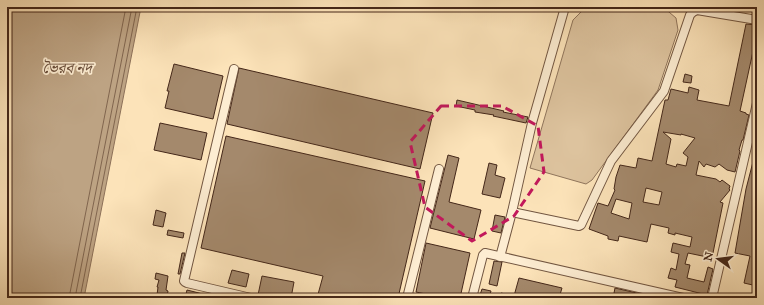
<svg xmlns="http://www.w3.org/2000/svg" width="764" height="305" font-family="'IM FELL Great Primer','Noto Serif Bengali',serif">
<rect width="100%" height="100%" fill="#fce3b9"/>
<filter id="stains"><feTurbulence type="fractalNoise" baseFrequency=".005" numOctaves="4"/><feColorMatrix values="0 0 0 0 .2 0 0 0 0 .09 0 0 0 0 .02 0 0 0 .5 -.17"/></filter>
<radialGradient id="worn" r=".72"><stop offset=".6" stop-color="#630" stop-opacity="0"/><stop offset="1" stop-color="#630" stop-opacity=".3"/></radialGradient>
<!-- green -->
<polygon fill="#ddc39e" stroke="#90755c" points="586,7 663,7 676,18 678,30 658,90 592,180 586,184 530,168 573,20"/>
<!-- water -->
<polygon fill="#bda383" stroke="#8d7159" points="7,7 141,7 84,298 7,298"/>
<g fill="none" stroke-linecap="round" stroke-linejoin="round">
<!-- shore -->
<g stroke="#80654e" stroke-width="1">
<polyline points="69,298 126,7"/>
<polyline points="75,298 132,7"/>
<polyline points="80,298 137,7"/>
</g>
</g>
<!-- building -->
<g fill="#a4896c" stroke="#442719" fill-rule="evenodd">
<path d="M746 24 757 25V33L740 111 746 113V114L749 115 743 140H742L739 150 740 151 735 172 727 170 719 164 715 167 706 164 704 167 699 161 696 175 716 179 720 182 722 180 730 186 729 189 730 190 720 202 723 203 712 258 688 253 685 264 690 265 687 278 704 282 708 267 713 269 707 295 675 287 677 280 668 278 671 268 676 270 679 254 671 252 673 243 690 247 692 237 675 233V235L668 233 669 228 651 224 647 242 619 236 618 241 608 239V236L589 229 598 203 608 206 615 190 614 189 616 177 620 165 636 168 638 158 652 161 665 100H668L671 89 688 93 689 87 699 90 697 100 729 106ZM663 132 681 135V134L695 138 683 153 688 157 686 166 677 164 676 167 666 164 671 139ZM646 188 662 192 659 205 643 202ZM616 199 632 203 629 219 611 213Z"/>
<polygon points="174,64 223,76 213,119 165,108 169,91 167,91"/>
<polygon points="239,68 433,113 420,169 227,124"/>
<polygon points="685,74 692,76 691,83 683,82"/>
<polygon points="457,100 504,111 503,112 528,117 526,123 493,116 494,115 475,112 475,110 456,106"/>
<polygon points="160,123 207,133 201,160 154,150"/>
<polygon points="226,136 425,181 398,298 317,298 323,276 201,248"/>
<polygon points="755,154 757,155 757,286 744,283 750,256 735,253 746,189"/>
<polygon points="448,155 459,158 449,202 481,210 474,239 430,228"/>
<polygon points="489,163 497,165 495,175 505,178 500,198 482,194"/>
<polygon points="156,210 166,213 163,227 153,225"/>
<polygon points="495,215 505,217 501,233 492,231"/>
<polygon points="168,230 184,233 183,238 167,235"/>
<polygon points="426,243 470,253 460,298 445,298 416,292"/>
<polygon points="182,253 185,253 180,274 178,274"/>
<polygon points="494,261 502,262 497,286 489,284"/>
<polygon points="232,270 249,274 246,287 228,283"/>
<polygon points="156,273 168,276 166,290 168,291 167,297 157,295 158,287 157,287 159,280 155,279"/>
<polygon points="262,276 294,282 291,298 276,298 258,295"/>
<polygon points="519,278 562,288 559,298 500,298 501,293 514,296"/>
<polygon points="615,288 654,297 654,298 613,298"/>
<polygon points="482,289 491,291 489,298 479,298"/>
<polygon points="187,290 211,296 211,298 185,298"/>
</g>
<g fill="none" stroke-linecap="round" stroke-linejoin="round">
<!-- minor casing -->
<g stroke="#725641" stroke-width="10">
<g id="minor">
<polyline points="234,69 184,281 185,282 187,283 251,298"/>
<polyline points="512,212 532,123 565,7"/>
<polyline points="500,257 512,212 579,226 581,225 611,161 664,91 690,15 693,12 697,10 757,20"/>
<polyline points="407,298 439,169"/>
<polyline points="472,298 483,255 485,253 683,298"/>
<polyline points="712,298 757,103"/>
</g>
</g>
<!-- minor -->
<use href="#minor" stroke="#fdedd2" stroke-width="8"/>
</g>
<!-- marked area -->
<path fill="none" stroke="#c2185b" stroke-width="3" stroke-dasharray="8 5" stroke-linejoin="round" d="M441 106H502L538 126 544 172 514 216 472 241 425 207 410 142Z"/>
<g text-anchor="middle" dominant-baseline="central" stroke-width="3.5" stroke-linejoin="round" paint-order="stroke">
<!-- water labels -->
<g font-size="15" font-style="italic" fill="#684c39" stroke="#fdedd2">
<text x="67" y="68">ভৈরব নদ</text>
</g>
</g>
<!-- margin -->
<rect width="764" height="305" fill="none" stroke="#fce3b9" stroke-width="24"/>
<rect x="8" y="8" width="748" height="289" fill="none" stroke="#442719" stroke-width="2"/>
<rect x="12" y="12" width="740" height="281" fill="none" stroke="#442719"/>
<!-- north arrow -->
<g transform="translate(718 259) rotate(284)" stroke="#fdedd2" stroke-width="3" paint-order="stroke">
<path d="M0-3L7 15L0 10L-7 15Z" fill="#442719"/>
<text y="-6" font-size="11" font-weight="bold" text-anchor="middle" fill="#442719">N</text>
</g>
<rect width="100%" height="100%" filter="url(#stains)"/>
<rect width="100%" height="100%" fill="url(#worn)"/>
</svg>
